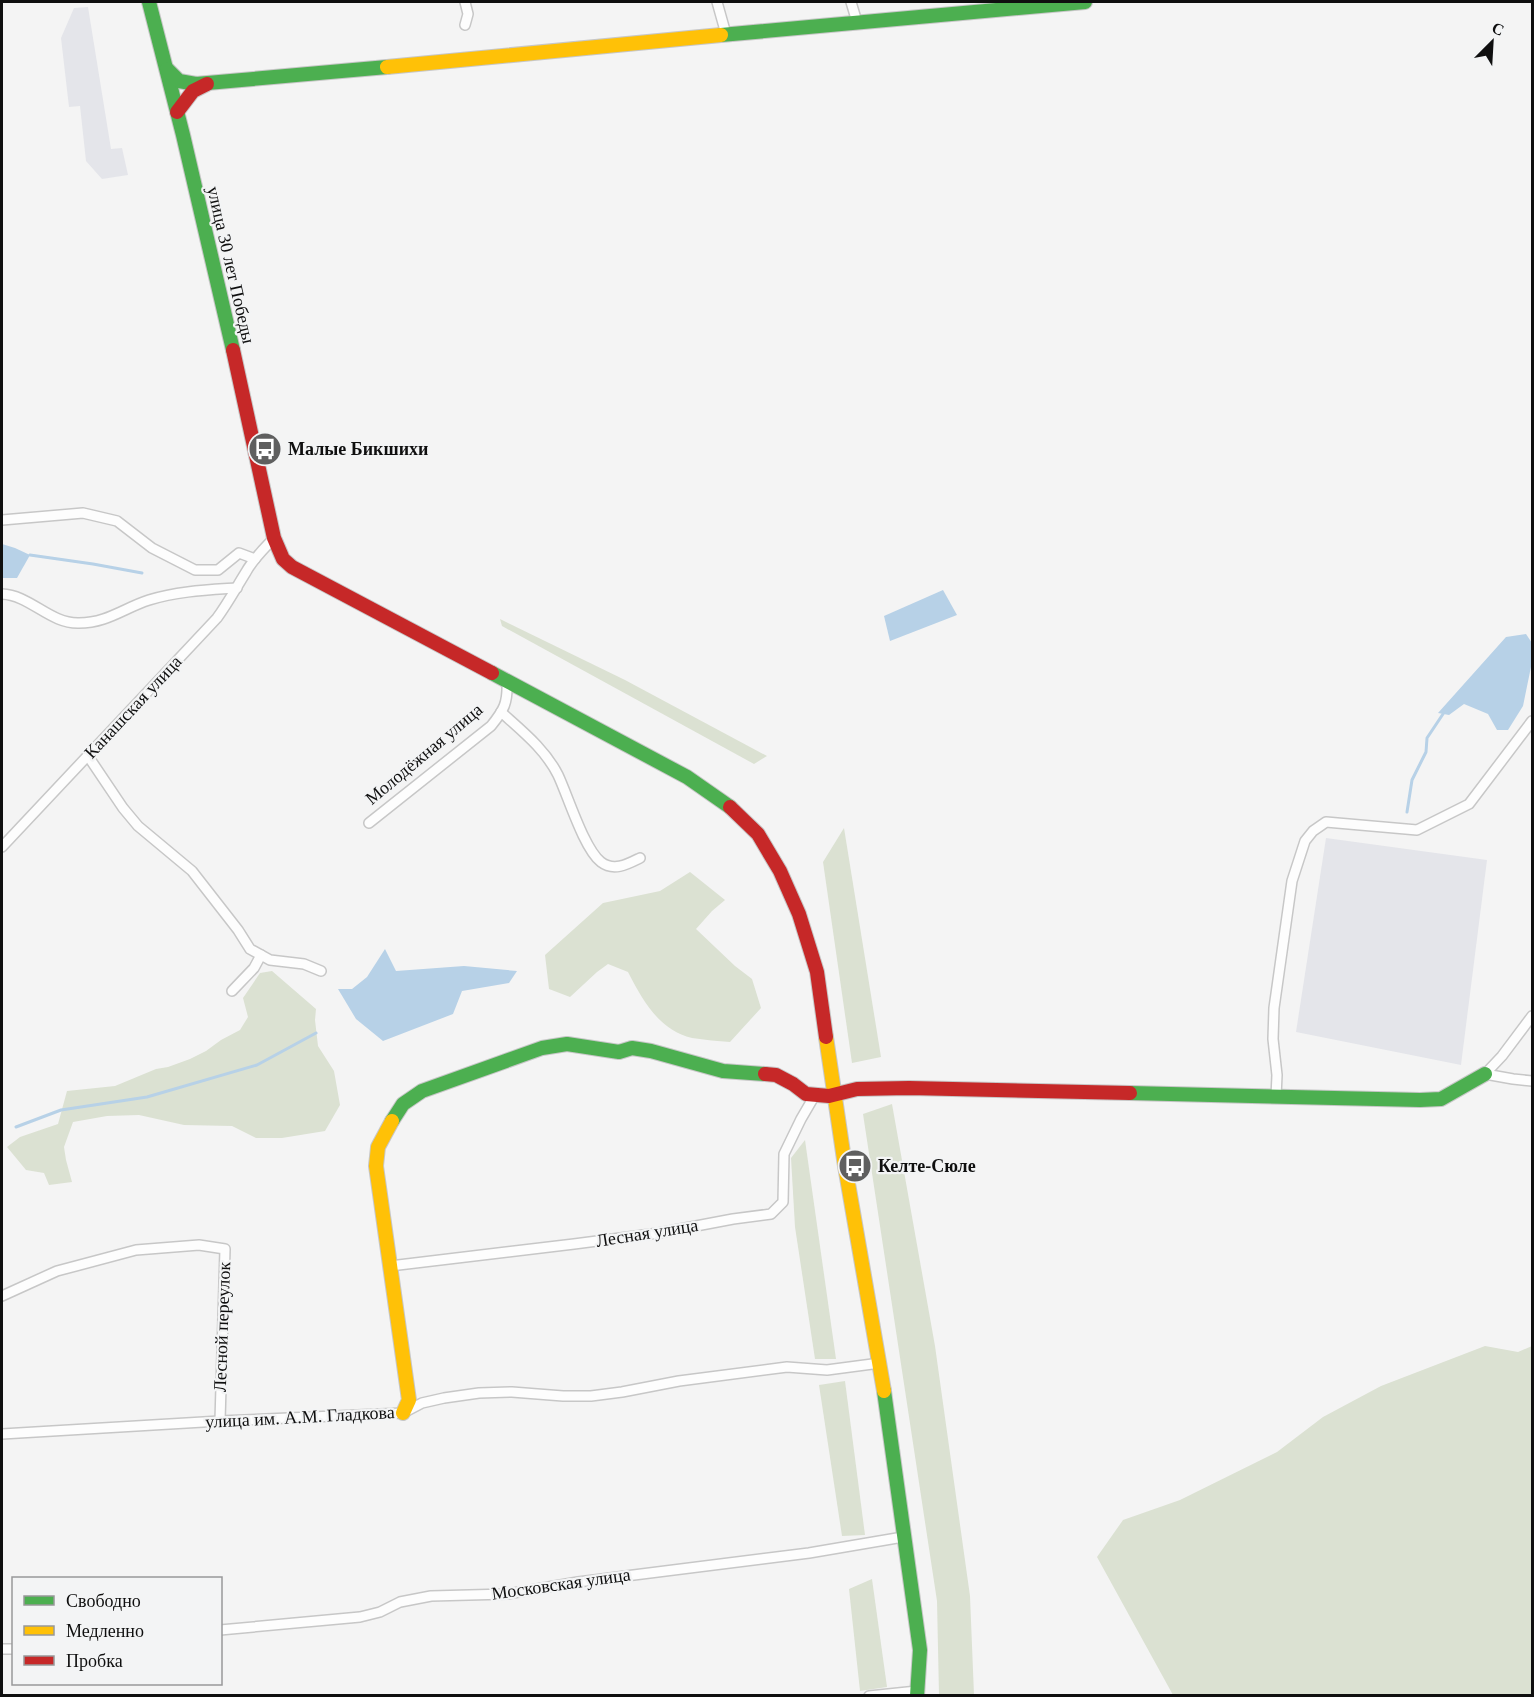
<svg xmlns="http://www.w3.org/2000/svg" width="1534" height="1697" font-family="'Times New Roman',serif">
<rect width="100%" height="100%" fill="#f4f4f4"/>
<!-- built -->
<g fill="#e4e5ea">
<polygon points="88,7 111,149 122,148 128,175 102,179 86,161 80,106 69,107 61,38 74,8"/>
<polygon points="1326,838 1487,860 1461,1065 1296,1032"/>
</g>
<!-- green -->
<g fill="#dbe1d2">
<polygon points="500,619 625,680 767,756 754,764 502,626"/>
<polygon points="844,828 881,1057 852,1063 823,862"/>
<path d="M690 872 725 900 712 911 696 929 735 966 752 979 761 1008 730 1042C718 1041 705 1040 692 1038 659 1030 643 1001 628 972L608 964 597 972 570 997 549 989 545 955 603 903 660 891Z"/>
<polygon points="272,971 316,1009 315,1020 318,1046 334,1071 340,1105 325,1131 282,1138 256,1138 232,1126 184,1125 139,1115 107,1116 73,1122 64,1147 66,1160 72,1182 49,1185 44,1173 26,1170 7,1147 20,1137 58,1124 67,1091 115,1086 156,1069 168,1067 190,1059 206,1051 221,1040 240,1030 248,1017 243,998 260,973"/>
<polygon points="892,1104 935,1346 970,1596 974,1695 939,1695 937,1601 863,1114"/>
<polygon points="805,1140 836,1359 815,1359 795,1227 791,1158"/>
<polygon points="1485,1346 1518,1352 1532,1346 1532,1695 1173,1695 1097,1557 1123,1520 1180,1500 1277,1452 1323,1417 1381,1386"/>
<polygon points="845,1381 865,1535 842,1536 819,1385"/>
<polygon points="872,1579 887,1687 860,1691 849,1589"/>
</g>
<!-- water -->
<g fill="#b7d1e7">
<polygon points="2,544 15,548 30,555 17,578 2,578"/>
<polygon points="943,590 957,615 890,641 884,616"/>
<polygon points="1526,634 1532,643 1532,662 1523,706 1508,730 1497,730 1488,714 1464,704 1449,715 1438,713 1506,637"/>
<polygon points="385,949 396,971 464,966 517,971 509,983 462,991 453,1014 383,1041 356,1019 338,989 352,989 367,977"/>
</g>
<g fill="none" stroke-linecap="round" stroke-linejoin="round">
<!-- stream -->
<g stroke="#b7d1e7" stroke-width="3">
<polyline points="30,555 93,564 142,573"/>
<polyline points="1407,812 1412,780 1426,752 1427,738 1443,714"/>
<polyline points="16,1127 61,1110 147,1097 257,1065 316,1033"/>
</g>
<!-- street casing -->
<g stroke="#c7c7c7" stroke-width="12">
<g id="street">
<polyline points="465,2 468,14 465,25"/>
<polyline points="717,2 726,34"/>
<polyline points="851,2 857,22"/>
<polyline points="2,520 83,513 117,521 152,548 195,570 218,570 239,553 255,559"/>
<path d="M2 594C30 595 50 624 79 623 107 623 124 608 149 600 178 591 207 590 237 588"/>
<path d="M501 712C522 731 545 749 558 775 568 796 584 849 601 862 614 872 628 864 640 858"/>
<polyline points="88,756 123,808 138,826 192,871 238,930 250,949 270,960 304,964 321,971"/>
<path d="M369 823 491 726C504 710 508 703 507 681"/>
<path d="M2 847 217 618C228 603 236 588 246 572 253 559 264 549 274 538"/>
<polyline points="232,991 254,968 261,955"/>
<polyline points="1532,1016 1502,1056 1485,1074 1513,1079 1532,1081"/>
<polyline points="1276,1097 1277,1075 1273,1039 1274,1008 1292,881 1305,841 1313,831 1326,822 1417,830 1469,804 1532,721"/>
<polyline points="390,1266 574,1244 659,1233 733,1219 771,1214 783,1202 784,1154 801,1119 815,1095"/>
<polyline points="2,1296 57,1271 136,1250 199,1245 225,1249 220,1421"/>
<polyline points="2,1434 220,1421 403,1413 422,1403 444,1398 479,1393 512,1392 563,1396 591,1396 622,1392 679,1381 787,1367 827,1370 880,1363"/>
<polyline points="220,1630 360,1617 380,1612 400,1602 431,1596 507,1594 578,1582 809,1553 903,1537"/>
<polyline points="2,1649 14,1649"/>
<polyline points="869,1696 917,1691"/>
</g>
</g>
<!-- fast casing -->
<g stroke="#c7c7c7" stroke-width="16">
<g id="fast">
<polyline points="149,2 183,135 233,350"/>
<polyline points="721,35 1085,2"/>
<polyline points="167,69 179,81 196,84 387,67"/>
<polyline points="492,673 687,777 730,807"/>
<polyline points="1130,1093 1420,1100 1441,1099 1485,1074"/>
<polyline points="392,1121 403,1104 422,1091 542,1048 567,1044 619,1052 632,1048 651,1051 723,1071 765,1074"/>
<polyline points="884,1391 920,1650 917,1696"/>
</g>
</g>
<!-- slow casing -->
<g stroke="#c7c7c7" stroke-width="16">
<g id="slow">
<polyline points="387,67 721,35"/>
<polyline points="826,1037 845,1166 884,1391"/>
<polyline points="392,1121 378,1147 376,1166 409,1400 403,1413"/>
</g>
</g>
<!-- jam casing -->
<g stroke="#c7c7c7" stroke-width="16">
<g id="jam">
<polyline points="177,112 193,91 207,84"/>
<polyline points="233,350 274,538 283,559 292,567 492,673"/>
<polyline points="730,807 758,834 780,871 799,914 817,972 826,1037"/>
<polyline points="765,1074 776,1075 793,1084 806,1094 829,1096 857,1089 909,1088 1130,1093"/>
</g>
</g>
<!-- street -->
<use href="#street" stroke="#fdfdfd" stroke-width="9"/>
<!-- fast -->
<use href="#fast" stroke="#4caf50" stroke-width="14"/>
<!-- slow -->
<use href="#slow" stroke="#ffc107" stroke-width="14"/>
<!-- jam -->
<use href="#jam" stroke="#c62828" stroke-width="14"/>
</g>
<!-- icons -->
<defs>
<g id="bus-disc" transform="scale(1.725)"><circle r="9.5" fill="#5f5f5f" stroke="#f3f4f5"/><path d="M-5-6H5V4H4V6H2V4H-2V6H-4V4H-5ZM-3.5-4V0h7V-4ZM-3.5 1.2v1.5H-2V1.2ZM2 1.2v1.5H3.5V1.2Z" fill="#fff"/></g>
</defs>
<g fill-rule="evenodd">
<use href="#bus-disc" x="265" y="449"/>
<use href="#bus-disc" x="855" y="1166"/>
</g>
<g text-anchor="middle" dominant-baseline="central" stroke-width="4.5" stroke-linejoin="round" paint-order="stroke">
<!-- street labels -->
<g font-size="18" fill="#0f0f0f" stroke="#f3f4f5">
<text transform="translate(231 265) rotate(77)">улица 30 лет Победы</text>
<text transform="translate(133 707) rotate(-47)">Канашская улица</text>
<text transform="translate(424 754) rotate(-40)">Молодёжная улица</text>
<text transform="translate(647 1233) rotate(-9)">Лесная улица</text>
<text transform="translate(222 1327) rotate(-88)">Лесной переулок</text>
<text transform="translate(300 1417) rotate(-3)">улица им. А.М. Гладкова</text>
<text transform="translate(561 1584) rotate(-8)">Московская улица</text>
</g>
<!-- poi labels -->
<g font-size="18" font-weight="bold" fill="#0f0f0f" stroke="#f3f4f5" text-anchor="start">
<text x="288" y="449">Малые Бикшихи</text>
<text x="878" y="1166">Келте-Сюле</text>
</g>
</g>
<!-- border -->
<rect width="1534" height="1697" fill="none" stroke="#0f0f0f" stroke-width="6"/>
<!-- legend -->
<rect x="12" y="1577" width="210" height="108" fill="#f3f4f5" stroke="#989899" stroke-width="1.5"/>
<rect x="24" y="1596" width="30" height="9" fill="#4caf50" stroke="#989899" stroke-width="1.5"/>
<text x="66" y="1607" font-size="18" fill="#0f0f0f">Свободно</text>
<rect x="24" y="1626" width="30" height="9" fill="#ffc107" stroke="#989899" stroke-width="1.5"/>
<text x="66" y="1637" font-size="18" fill="#0f0f0f">Медленно</text>
<rect x="24" y="1656" width="30" height="9" fill="#c62828" stroke="#989899" stroke-width="1.5"/>
<text x="66" y="1667" font-size="18" fill="#0f0f0f">Пробка</text>
<!-- north arrow -->
<g transform="translate(1492 42) rotate(24)" stroke="#f3f4f5" stroke-width="4.5" paint-order="stroke">
<path d="M0-4.5L10 22L0 15L-10 22Z" fill="#0f0f0f"/>
<text y="-9" font-size="16" font-weight="bold" text-anchor="middle" fill="#0f0f0f">С</text>
</g>
</svg>
